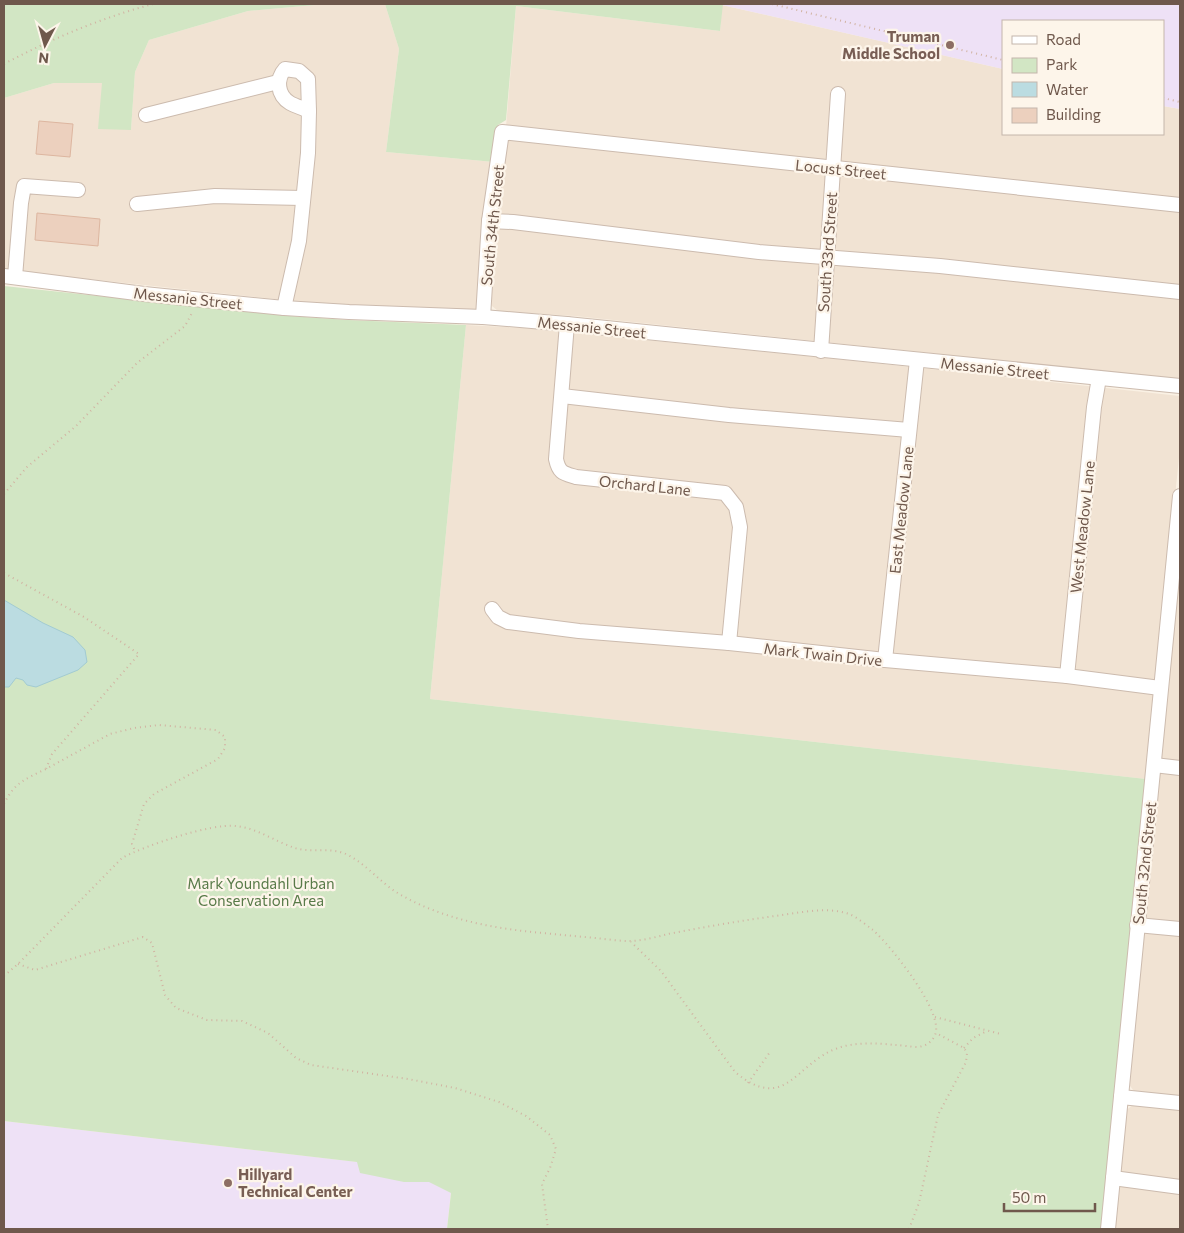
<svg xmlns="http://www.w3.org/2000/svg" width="1184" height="1233" font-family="Commissioner,sans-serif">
<rect width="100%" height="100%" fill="#faf1e4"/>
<!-- residential -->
<g fill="#f1e3d3">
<polygon points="326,4 385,4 399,49 386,152 494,162 478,304 476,309 461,311 321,304 4,270 4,98 54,83 102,83 131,130 135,72 149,40 248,11"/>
<polygon points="722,5 1003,69 1003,134 1163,134 1163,106 1180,109 1180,379 575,316 498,311 492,306 490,296 496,213 504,151 516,6 720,31"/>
<polygon points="466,325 524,328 827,358 1180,396 1180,448 1146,779 430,699"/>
<polygon points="1180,568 1180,1096 1134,1091 1130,1086 1128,1076"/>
<polygon points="1133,1105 1180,1110 1180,1229 1113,1229 1125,1111"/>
</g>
<!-- education -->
<g fill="#eee1f6">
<polygon points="723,4 1180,4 1180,109 1163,106 1163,21 1003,21 1003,69 722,5"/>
<polygon points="4,1121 453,1173 447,1229 4,1229"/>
</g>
<!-- green -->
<g fill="#d2e6c4">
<polygon points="4,4 326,4 248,11 149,40 135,72 131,130 98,129 102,83 54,83 4,98"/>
<polygon points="385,4 723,4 720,31 516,6 506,120 498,125 494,162 386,152 399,49"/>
<polygon points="4,286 290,316 348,320 466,325 430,699 1146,779 1101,1229 447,1229 451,1193 429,1182 404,1182 360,1173 357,1162 4,1121"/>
</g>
<!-- water -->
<polygon fill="#bbdce1" stroke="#a2cbd2" points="4,600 43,623 73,637 85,650 87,662 78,670 36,687 27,685 23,680 16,678 9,687 4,687"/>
<!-- building -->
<g fill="#ecd0be" stroke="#ddb6a0">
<polygon points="39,121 73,124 70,157 36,154"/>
<polygon points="37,213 100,219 98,246 35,240"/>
</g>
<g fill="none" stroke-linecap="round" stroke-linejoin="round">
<!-- minor casing -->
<g stroke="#ccbbae" stroke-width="16">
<g id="minor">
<path d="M285 69 299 71 308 79 309 111C303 108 295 106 290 103 277 95 276 79 285 69Z"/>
<polyline points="146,115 278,82"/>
<polyline points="137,204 215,196 303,198"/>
<polyline points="489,221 513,222 759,252 940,266 1180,292"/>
<polyline points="4,276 144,294 284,308 349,312 483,317 567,324 1180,386"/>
<polyline points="15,277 21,203 24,186 78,190"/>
<polyline points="284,308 299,241 308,153 309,111"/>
<polyline points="483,317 489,221 502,132 1180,205"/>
<path d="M567 324 556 459C559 473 563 473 576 477L725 493 736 507 740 527 729 643"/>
<polyline points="821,351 838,94"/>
<polyline points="562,396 729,415 909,430"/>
<polyline points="492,609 498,617 508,622 579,631 729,643 885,660 1067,676 1160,688"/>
<polyline points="885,660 917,360"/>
<polyline points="1067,676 1094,407 1099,378"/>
<polyline points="1154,765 1180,768"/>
<polyline points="1137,925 1180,929"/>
<polyline points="1121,1097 1180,1103"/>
<polyline points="1113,1178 1180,1187"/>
<polyline points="1108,1229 1180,496"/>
</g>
</g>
<!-- path -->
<g stroke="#d1b3a2" stroke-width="2" stroke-dasharray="1 4" stroke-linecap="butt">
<polyline points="772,4 1003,60"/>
<path d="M4 64C51 39 101 18 153 4"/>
<polyline points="1163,98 1180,102"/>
<polyline points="4,494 27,467 76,426 137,363 185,326 192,313"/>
<polyline points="4,573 84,617 139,654 52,754 46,769 110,734 134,728 159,725 216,730 225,737 225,748 218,759 154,794 144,804 132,844 135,851"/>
<path d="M4 804C14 783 25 779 46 769"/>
<polyline points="18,964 35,970 143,937 152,943 165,995 176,1008 207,1020 242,1021 268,1033 296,1058 311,1065 408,1079 455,1088 499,1102 526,1116 550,1135 556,1149 550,1168 542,1184 548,1229"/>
<path d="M4 976 18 964 122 858C144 846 211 823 236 826 257 828 276 842 295 848 312 853 330 847 346 854 365 863 379 881 396 892 437 917 485 927 532 932 553 934 574 936 595 938 606 939 618 941 629 941 642 941 656 937 668 934 704 927 739 921 775 916 799 913 826 906 849 914 857 917 866 925 873 930 890 945 945 1013 935 1035 932 1042 926 1046 918 1047 910 1047 902 1045 895 1045 877 1043 855 1042 838 1048 795 1063 786 1114 735 1072L661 971 631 942"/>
<polyline points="935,1017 1001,1034"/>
<polyline points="964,1048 973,1038 987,1031"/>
<polyline points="748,1083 770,1052"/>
<polyline points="909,1229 919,1203 938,1115 966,1062 967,1053 964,1048 936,1033"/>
</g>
<!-- minor -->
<use href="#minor" stroke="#fff" stroke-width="14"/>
</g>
<!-- markers -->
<g fill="#8d6e63" stroke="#fdf5ea" stroke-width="2">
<circle cx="950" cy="45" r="5"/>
<circle cx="228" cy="1183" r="5"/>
</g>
<g text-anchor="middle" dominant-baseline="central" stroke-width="4.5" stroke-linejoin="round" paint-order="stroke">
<!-- education labels -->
<g font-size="15" font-weight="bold" fill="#785e54" stroke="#fdf5ea" text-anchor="end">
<text x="940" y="36">Truman<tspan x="940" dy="17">Middle School</tspan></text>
<text x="238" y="1174" text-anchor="start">Hillyard<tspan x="238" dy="17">Technical Center</tspan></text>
</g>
<!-- street labels -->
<g font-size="15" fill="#6f584c" stroke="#fdf5ea">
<text transform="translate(841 169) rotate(6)">Locust Street</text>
<text transform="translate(492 225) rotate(-84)">South 34th Street</text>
<text transform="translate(827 252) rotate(-86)">South 33rd Street</text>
<text transform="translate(188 298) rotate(6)">Messanie Street</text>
<text transform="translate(592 327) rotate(6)">Messanie Street</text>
<text transform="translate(995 368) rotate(6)">Messanie Street</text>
<text transform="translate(645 485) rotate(6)">Orchard Lane</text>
<text transform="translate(901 510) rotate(-84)">East Meadow Lane</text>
<text transform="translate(1082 527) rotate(-84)">West Meadow Lane</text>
<text transform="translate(823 654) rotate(6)">Mark Twain Drive</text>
<text transform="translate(1144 863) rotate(-84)">South 32nd Street</text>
</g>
<!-- park labels -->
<g font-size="15" fill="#587a48" stroke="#fdf5ea">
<text x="261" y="883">Mark Youndahl Urban<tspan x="261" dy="17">Conservation Area</tspan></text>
</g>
</g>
<!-- border -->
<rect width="1184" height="1233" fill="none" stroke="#6f584c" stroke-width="10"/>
<!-- legend -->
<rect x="1002" y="20" width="162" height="115" fill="#fdf5ea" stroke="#c4b6ab"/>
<rect x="1012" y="36" width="25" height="8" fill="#ffffff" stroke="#c4b6ab"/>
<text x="1046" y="45" font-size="15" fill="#6f584c">Road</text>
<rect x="1012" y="58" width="25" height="15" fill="#d2e6c4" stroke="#c4b6ab"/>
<text x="1046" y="70" font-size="15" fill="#6f584c">Park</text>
<rect x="1012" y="82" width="25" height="15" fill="#bbdce1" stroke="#c4b6ab"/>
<text x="1046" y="95" font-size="15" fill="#6f584c">Water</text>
<rect x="1012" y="108" width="25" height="15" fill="#ecd0be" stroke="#c4b6ab"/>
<text x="1046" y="120" font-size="15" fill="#6f584c">Building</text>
<!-- north arrow -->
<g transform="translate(45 45) rotate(186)" stroke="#fdf5ea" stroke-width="4" paint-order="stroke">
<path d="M0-4L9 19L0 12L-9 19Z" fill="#6f584c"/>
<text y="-8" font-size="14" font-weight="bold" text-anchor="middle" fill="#6f584c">N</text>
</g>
<!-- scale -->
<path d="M1004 1203v8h91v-8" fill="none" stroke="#6f584c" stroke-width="2.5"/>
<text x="1012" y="1203" font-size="15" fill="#6f584c" stroke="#fdf5ea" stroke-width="4" paint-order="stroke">50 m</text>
</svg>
